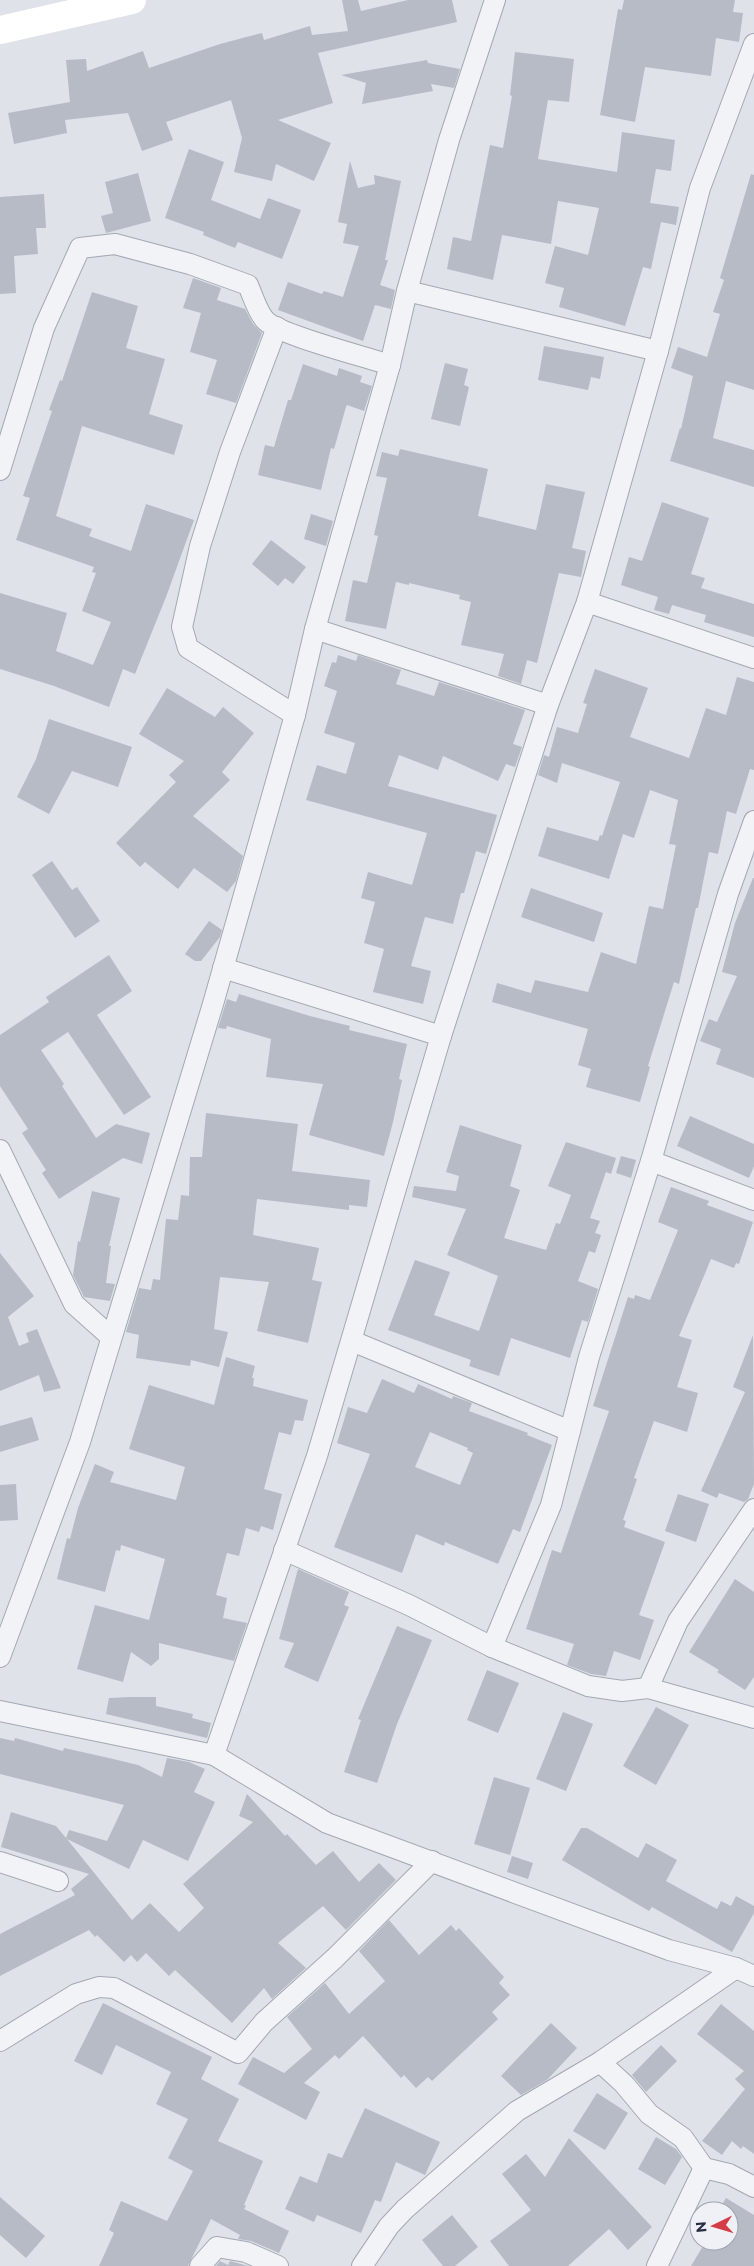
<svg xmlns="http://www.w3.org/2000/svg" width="754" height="2266" font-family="Montserrat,sans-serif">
<rect width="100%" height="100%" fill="#dfe2e9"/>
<!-- building -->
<g fill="#b6bbc6" fill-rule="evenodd">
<polygon points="342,0 358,0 361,11 408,0 452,0 457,22 318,53 333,103 278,120 331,143 314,181 276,164 272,181 234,172 242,138 231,100 166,122 173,140 142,151 128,113 65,120 67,133 14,144 8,113 70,102 66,60 86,59 87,71 143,51 149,68 220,44 262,33 264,40 310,26 312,35 348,31"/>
<polygon points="624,0 735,0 733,12 743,13 739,42 716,38 711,76 645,67 635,122 600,115 618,9 622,10"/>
<polygon points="515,52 574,59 569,102 548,100 538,159 617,172 622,132 675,140 671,171 656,169 650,203 679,207 676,225 661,222 651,269 643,267 625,326 559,307 564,288 545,283 555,246 588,255 599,208 558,201 551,244 502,235 493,280 447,269 453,237 471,241 490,145 503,148 512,96 510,95"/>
<polygon points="427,60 428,63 460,69 454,88 431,84 433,91 362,104 366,83 341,75"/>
<polygon points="189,149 224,162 211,200 260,219 268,198 301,210 282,259 238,242 235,248 203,235 204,232 165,218"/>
<polygon points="350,161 358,188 375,184 374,175 401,181 385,260 388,260 380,285 395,290 391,309 375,305 363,341 278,310 288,282 322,294 324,291 343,297 359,246 343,243 347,224 338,222"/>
<polygon points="138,173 151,221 106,233 101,216 113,213 105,182"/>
<polygon points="751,174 754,175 754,390 726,381 713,438 754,450 754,487 670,461 680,428 681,429 693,376 671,368 678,347 707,357 720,314 713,312 724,280 720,278"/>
<polygon points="44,194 46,228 36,228 38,254 14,256 16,293 0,294 0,197"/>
<polygon points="193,278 221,288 217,300 245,309 253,324 262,333 236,403 206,394 217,360 190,352 201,313 183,308"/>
<polygon points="92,292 138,306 126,348 165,359 149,414 183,425 174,455 82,426 56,516 92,529 89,536 131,551 146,504 194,520 166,597 135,674 123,669 109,707 54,686 0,669 0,593 67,613 56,651 93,665 111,622 82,611 96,573 92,572 94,567 16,540 30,498 23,496 52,411 49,410 60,380 62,381"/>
<polygon points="544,346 604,357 600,379 591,377 588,390 538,380"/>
<polygon points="445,363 468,369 464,385 469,387 460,426 431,419"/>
<polygon points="303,364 337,376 339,368 362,376 360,382 372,386 364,411 347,405 346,407 334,449 331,448 321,490 258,475 265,445 274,447 288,400 291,400"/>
<polygon points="400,449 488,469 478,516 536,530 546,484 585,492 572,548 586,551 581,577 559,573 537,663 527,660 521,684 498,676 504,654 461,645 471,602 459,599 460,595 409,583 409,585 396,582 386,629 345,621 353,580 367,583 378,536 374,535 387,478 376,476 382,452 398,456"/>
<polygon points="662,502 709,518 691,574 705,578 701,588 754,604 754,637 704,622 706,615 672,605 669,614 654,610 658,597 621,585 629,557 642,561"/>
<polygon points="311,514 333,521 326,546 304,539"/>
<polygon points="271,540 306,567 293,584 285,578 278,586 252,564"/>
<polygon points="338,655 356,661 358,655 401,670 396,684 434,696 439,682 525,710 513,744 522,747 515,767 506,764 498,781 443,756 438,770 399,755 388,786 497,815 486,854 476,851 464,893 461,893 453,924 425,917 411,966 431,971 423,1004 373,992 384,949 364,943 375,902 361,898 368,872 412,885 427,833 306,800 317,765 346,774 355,743 324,733 337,691 324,686 332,662 336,663"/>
<polygon points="595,669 648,688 630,737 689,758 706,708 726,715 737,677 754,682 754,770 750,769 736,814 727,811 718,854 709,852 698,908 696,908 679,984 674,982 648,1066 650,1067 640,1102 586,1087 591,1069 578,1065 588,1029 492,1002 497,983 531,993 535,980 588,992 601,952 636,964 649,906 663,909 676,845 669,844 678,800 650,790 634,838 623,834 609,879 538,856 547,827 598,841 600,835 602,836 620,782 562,763 557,783 538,775 544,755 549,757 557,727 578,733 587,704 583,703"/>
<polygon points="167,688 215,717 223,707 254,733 222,772 230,780 193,816 243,856 236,881 227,892 194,868 178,889 145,862 140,867 116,843 176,782 169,775 184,761 139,734"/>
<polygon points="49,719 132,747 118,787 72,771 49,814 17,797 36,759"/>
<polygon points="52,861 72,890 77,887 100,921 75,938 32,875"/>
<polygon points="753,878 754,878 754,1078 716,1064 721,1049 700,1041 709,1019 717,1022 737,976 722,972 735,923"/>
<polygon points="531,888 603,913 594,942 521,917"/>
<polygon points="209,921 222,930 220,937 201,961 195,961 185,954"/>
<polygon points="109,955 132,991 97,1015 151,1097 124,1115 68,1032 41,1050 64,1084 62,1086 96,1138 116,1124 150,1133 142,1164 123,1158 59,1199 42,1173 46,1170 22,1133 28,1129 0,1086 0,1035 49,1002 46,997"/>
<polygon points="239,994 310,1016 350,1026 349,1030 407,1044 399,1079 402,1080 393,1122 384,1156 309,1135 323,1084 266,1077 271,1039 227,1026 226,1029 218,1028 227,999 236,1002"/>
<polygon points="206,1113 298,1124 292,1171 370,1180 367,1207 349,1205 349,1210 257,1199 253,1235 319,1248 312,1280 322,1282 308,1343 257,1331 269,1282 220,1277 214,1329 228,1332 219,1367 191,1360 190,1366 136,1358 139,1335 126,1332 139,1288 151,1290 153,1279 160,1280 166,1219 178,1220 181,1195 189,1196 190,1157 202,1157"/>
<polygon points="690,1116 754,1144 754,1166 749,1178 677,1146"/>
<polygon points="460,1125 522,1145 510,1186 520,1190 504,1238 546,1250 556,1223 560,1224 571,1195 548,1186 566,1142 616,1158 611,1174 606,1172 590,1218 600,1221 595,1233 601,1235 595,1253 589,1251 578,1281 598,1289 588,1322 582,1320 570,1358 511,1338 499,1376 469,1366 471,1360 388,1330 415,1260 450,1272 434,1315 479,1331 498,1276 447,1255 466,1209 412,1197 414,1186 456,1191 459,1176 446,1172"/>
<polygon points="621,1156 636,1160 631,1178 616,1173"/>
<polygon points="671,1187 709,1201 707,1205 753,1222 739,1264 736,1263 734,1268 711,1259 679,1336 692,1340 677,1387 698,1393 687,1432 654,1421 634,1478 637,1479 623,1520 626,1521 624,1527 665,1542 639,1615 654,1620 640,1660 614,1651 606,1676 591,1674 567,1665 574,1644 526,1629 552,1550 561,1553 609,1411 593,1406 628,1297 634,1299 635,1295 650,1300 678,1230 658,1222"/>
<polygon points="92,1191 120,1198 109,1246 111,1246 106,1283 115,1284 110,1301 84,1297 73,1275 78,1241 80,1242"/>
<polygon points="0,1253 34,1296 8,1317 19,1346 29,1342 26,1333 37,1329 61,1388 44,1392 39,1375 0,1391"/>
<polygon points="753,1335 754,1484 748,1499 744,1502 719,1493 717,1498 701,1491 745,1392 733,1387"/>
<polygon points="226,1357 255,1366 252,1378 254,1378 253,1386 308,1400 303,1421 295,1420 291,1435 279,1432 264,1489 282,1494 273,1530 261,1526 259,1532 246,1528 239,1556 227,1553 216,1595 227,1598 223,1618 247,1623 234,1661 159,1643 159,1659 151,1666 131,1652 123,1682 77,1669 95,1605 149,1620 165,1559 121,1545 120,1551 116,1550 105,1592 57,1579 67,1538 70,1539 78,1508 95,1464 114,1472 110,1482 176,1500 185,1467 129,1449 149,1385 214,1405"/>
<path d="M382 1379 414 1393 418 1384 452 1399 453 1396 472 1403 469 1411 528 1433 527 1435 552 1445 520 1532 513 1529 498 1564 445 1542 444 1546 416 1534 402 1573 334 1547 370 1454 337 1443 348 1407 367 1413ZM430 1432 468 1448 467 1450 473 1453 460 1485 415 1467Z"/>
<polygon points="32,1417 39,1440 0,1452 0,1426"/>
<polygon points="16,1484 18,1520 0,1521 0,1485"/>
<polygon points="678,1494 709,1504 696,1542 665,1531"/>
<polygon points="298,1569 349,1592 344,1605 349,1607 318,1682 284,1667 294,1643 279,1639"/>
<polygon points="735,1579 754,1592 754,1677 745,1690 717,1672 719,1670 689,1652"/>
<polygon points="397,1626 432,1640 397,1724 377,1783 344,1772 361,1720 358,1719"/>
<polygon points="487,1670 519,1683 498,1733 467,1720"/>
<polygon points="130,1697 156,1697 156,1706 193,1714 192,1718 211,1723 207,1738 106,1714 109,1698"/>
<polygon points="656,1707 689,1725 656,1785 623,1766"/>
<polygon points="563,1712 593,1724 566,1791 536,1779"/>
<polygon points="0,1738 14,1741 15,1738 63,1751 64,1748 109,1758 138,1765 162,1777 167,1758 189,1762 205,1769 194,1792 215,1802 188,1861 143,1840 129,1869 67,1839 132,1920 150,1903 179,1932 204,1908 183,1884 253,1822 239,1816 247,1794 285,1836 287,1834 316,1865 333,1851 359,1882 379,1863 396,1880 346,1930 323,1906 278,1943 306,1968 272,1999 264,1988 232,2023 175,1970 169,1976 146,1953 137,1962 131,1955 124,1962 97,1935 95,1937 89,1930 0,1976 0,1934 75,1895 71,1889 89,1874 1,1847 11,1812 56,1826 66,1838 69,1830 107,1841 124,1805 0,1774"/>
<polygon points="494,1777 530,1788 510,1855 474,1844"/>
<polygon points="581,1828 587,1828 638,1858 646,1843 677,1860 666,1881 717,1909 721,1901 731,1906 736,1896 754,1906 754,1913 732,1952 652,1907 649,1911 562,1860"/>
<polygon points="512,1856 533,1863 528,1879 507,1872"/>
<polygon points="389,1920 419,1955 451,1925 456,1931 459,1928 504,1977 499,1983 510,1995 492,2012 498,2019 432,2081 428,2077 416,2088 404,2075 401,2078 363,2036 339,2059 335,2055 304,2083 320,2092 306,2120 238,2084 253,2057 284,2073 312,2049 287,2017 325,1983 349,2014 385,1981 359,1951"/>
<polygon points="103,2003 212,2057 201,2079 239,2099 218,2141 263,2161 244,2205 246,2206 244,2209 289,2231 279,2253 251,2241 238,2239 240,2235 211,2219 188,2266 99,2266 114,2233 109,2230 121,2201 167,2221 193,2171 168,2158 188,2119 156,2104 171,2072 116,2045 102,2075 74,2061"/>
<polygon points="721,2004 754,2031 754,2154 743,2146 741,2149 732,2141 722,2155 702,2141 745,2089 735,2079 744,2071 697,2034"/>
<polygon points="551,2023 577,2048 547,2080 521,2095 501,2076"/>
<polygon points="661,2045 677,2061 646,2092 632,2075"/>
<polygon points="597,2093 628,2113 605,2150 573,2131"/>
<polygon points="365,2108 440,2142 425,2175 396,2162 381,2202 375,2200 361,2233 317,2215 314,2222 285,2209 300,2176 317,2183 328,2153 342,2158"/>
<polygon points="656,2137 676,2149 682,2157 665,2185 638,2169"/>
<polygon points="569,2138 652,2227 628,2250 609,2229 568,2266 509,2266 490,2241 531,2210 502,2174 526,2154 545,2177"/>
<polygon points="0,2197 45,2236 26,2258 0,2235"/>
<polygon points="726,2198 754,2215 754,2266 691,2266 706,2241 729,2241 729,2211 718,2211"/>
<polygon points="452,2215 478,2247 455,2266 443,2266 422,2240"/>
<polygon points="220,2261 228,2265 230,2261 248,2266 216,2266"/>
</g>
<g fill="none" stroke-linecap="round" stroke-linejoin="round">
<!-- minor casing -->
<g stroke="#a4a8b3" stroke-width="22">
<g id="minor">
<polyline points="407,291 658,351"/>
<polyline points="277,327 230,452 200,546 182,627 188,648 295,715"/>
<path d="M0 470 44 328 80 248 115 244 190 264 248 285C252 294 258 313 265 320 278 335 367 357 390 365"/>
<polyline points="587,602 754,658"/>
<polyline points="315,629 548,705"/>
<polyline points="223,968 441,1036"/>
<polyline points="0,1150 74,1304 111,1337"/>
<polyline points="651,1161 754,1200"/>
<polyline points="352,1341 570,1431"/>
<polyline points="284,1550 409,1605 492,1647 588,1686 622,1691 648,1688 754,1718"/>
<polyline points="492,1647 551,1505 589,1357 651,1161 728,894 754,821"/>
<polyline points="0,1657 80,1442 213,1004 295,715 315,629 390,365 407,291 449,140 495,0"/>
<polyline points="648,1688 678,1621 754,1509"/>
<polyline points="0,1711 214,1755 327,1823 669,1950 736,1968 754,1976"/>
<polyline points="214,1755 317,1456 441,1036 548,705 587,602 658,351 700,188 754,44"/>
<polyline points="0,1862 58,1881"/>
<polyline points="0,2041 76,1994 99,1987 114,1988 238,2053 264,2022 335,1958 432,1861"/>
<polyline points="600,2062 624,2084 649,2114 683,2138 704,2168 729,2174 754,2187"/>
<polyline points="200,2266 217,2247 246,2252 278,2266"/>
<polyline points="362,2266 389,2226 405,2209 517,2111 600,2062 736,1968"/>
<polyline points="657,2266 704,2168"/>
</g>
</g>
<!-- minor -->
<use href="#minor" stroke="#f2f3f7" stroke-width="20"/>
<!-- secondary -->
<polyline stroke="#fff" stroke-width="28" points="0,30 132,0"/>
</g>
<!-- north arrow -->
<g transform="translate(714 2226) rotate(265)"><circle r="24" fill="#eff1f6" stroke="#9fa3ae"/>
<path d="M0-4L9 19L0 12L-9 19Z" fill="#d53d46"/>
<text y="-8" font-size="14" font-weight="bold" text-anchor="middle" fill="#272e41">N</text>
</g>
</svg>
